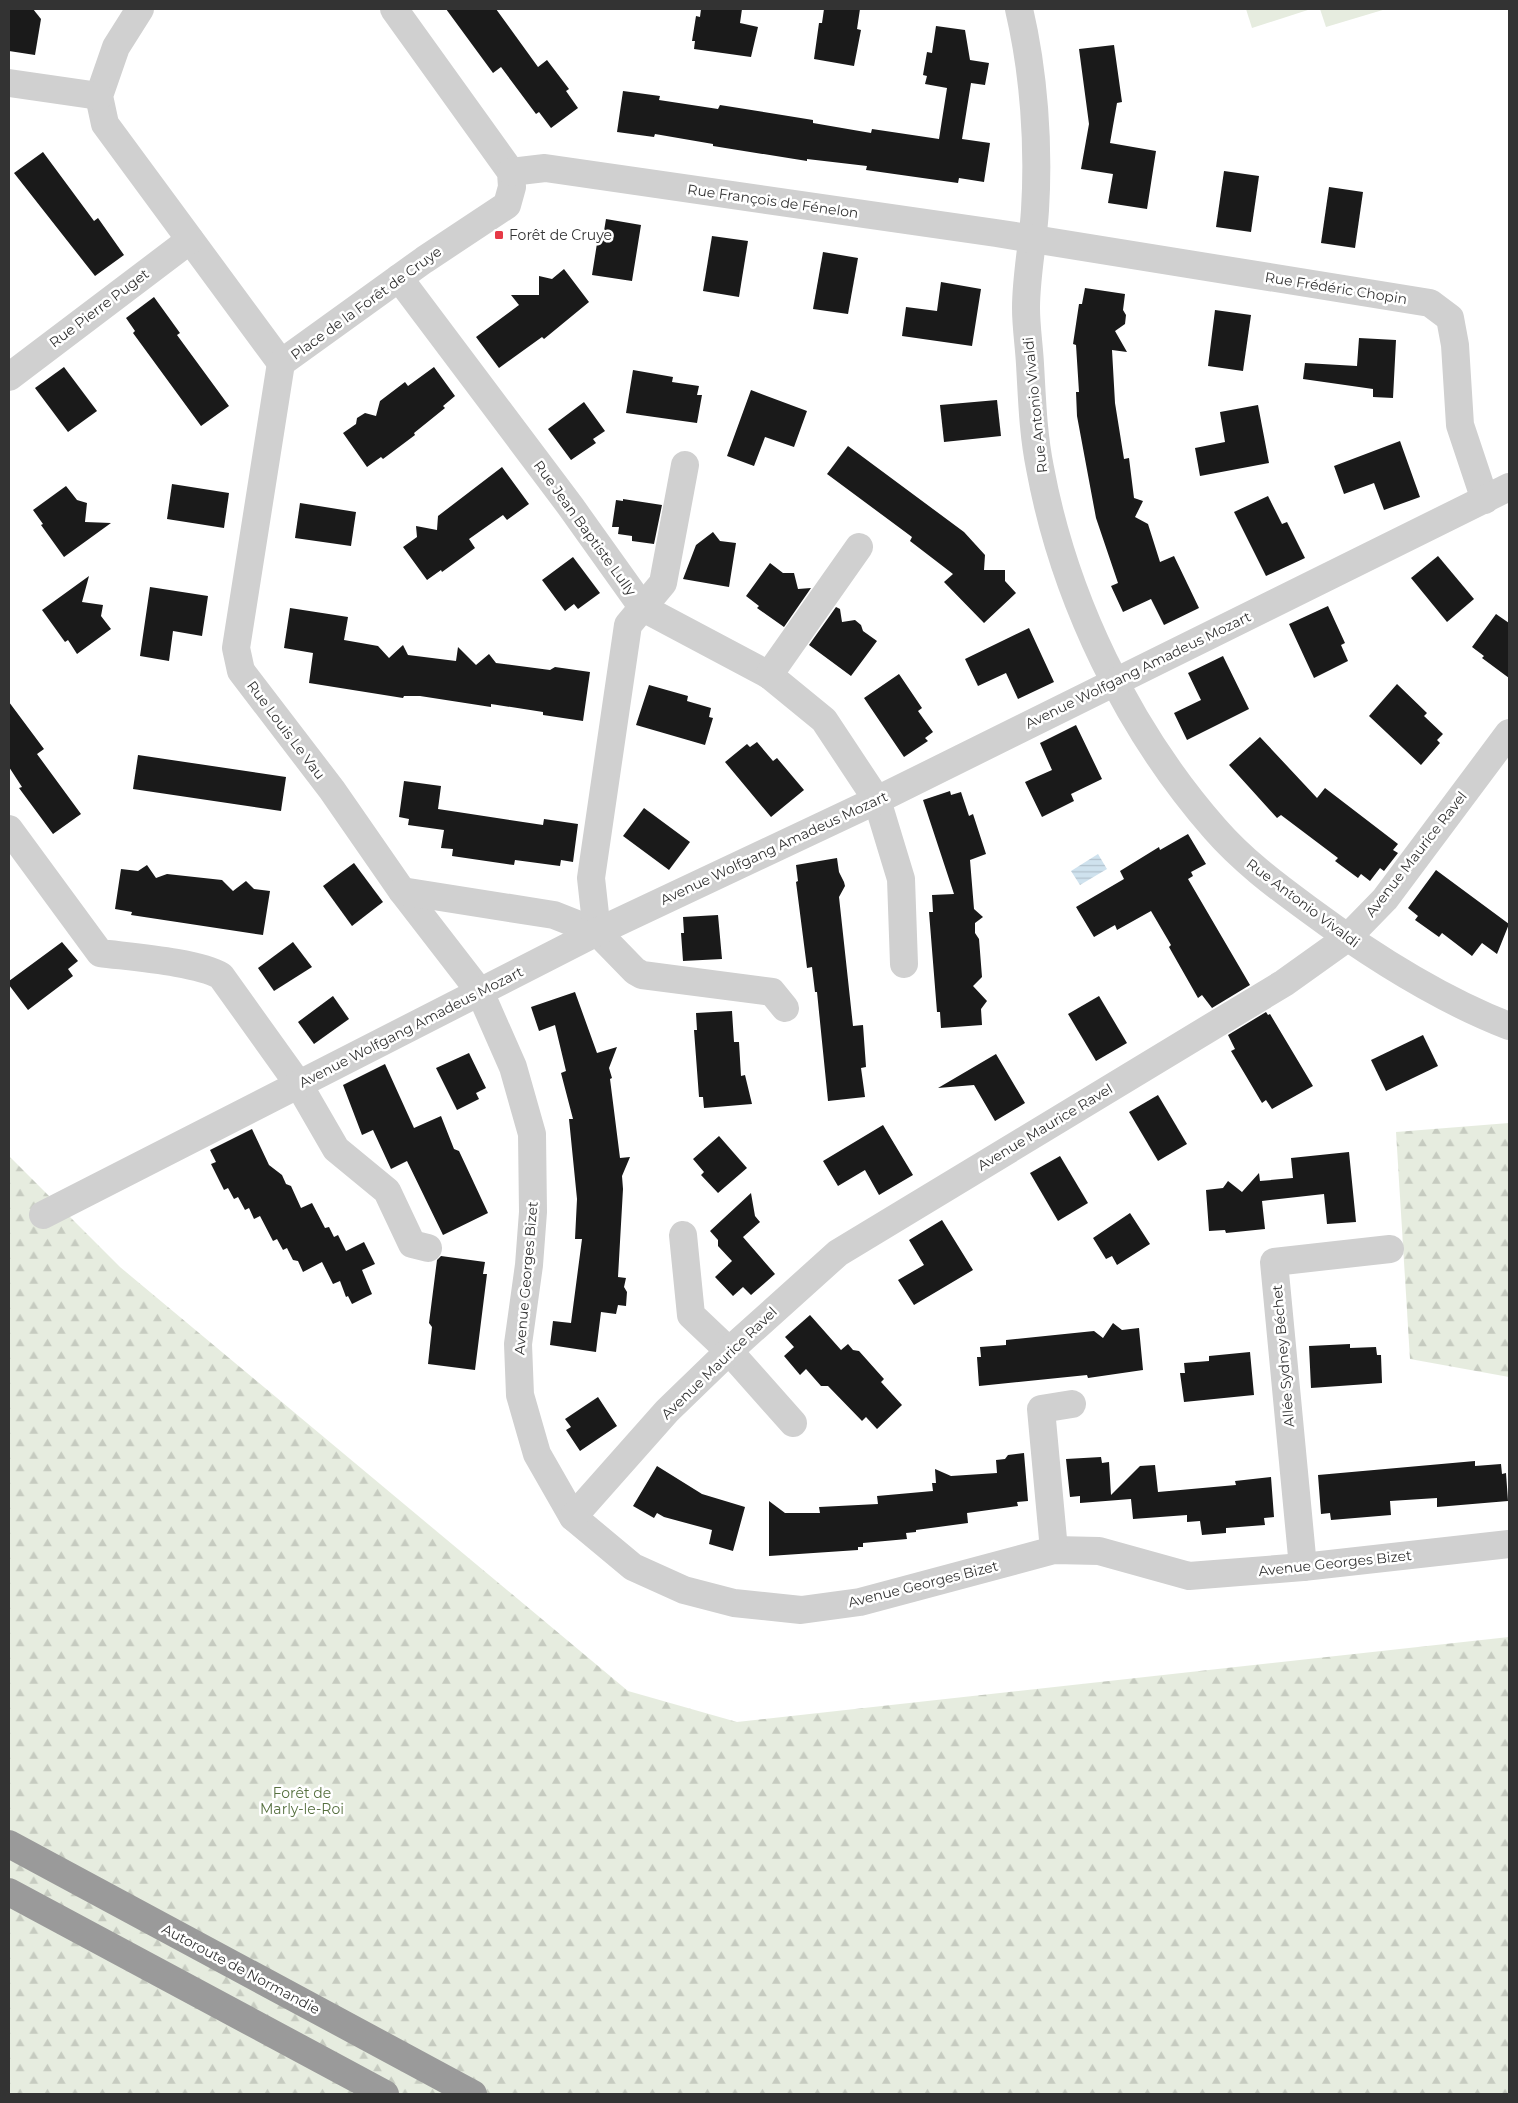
<svg xmlns="http://www.w3.org/2000/svg" width="1518" height="2103" font-family="Montserrat,sans-serif">
<defs>
<pattern id="forest-firs" width="22" height="20" patternUnits="userSpaceOnUse" patternTransform="scale(1.25)"><rect width="22" height="20" fill="#e6ecdf"/><path d="M5 1l3.5 6h-7zM16 11l3.5 6h-7z" fill="#c6cbc0"/></pattern>
<pattern id="water-rules" width="6" height="5" patternUnits="userSpaceOnUse" patternTransform="scale(1.25)"><rect width="6" height="5" fill="#cfe2ee"/><path d="M0 2.5h6" fill="none" stroke="#b2c2cd"/></pattern>
</defs>
<rect width="100%" height="100%" fill="#fff"/>
<!-- forest -->
<g fill="url(#forest-firs)">
<polygon points="1509,1123 1509,1377 1410,1359 1396,1132"/>
<polygon points="9,1156 120,1267 628,1691 737,1722 1509,1637 1509,2094 9,2094"/>
</g>
<!-- garden -->
<g fill="#e6ecdf">
<polygon points="1246,9 1311,9 1252,28"/>
<polygon points="1320,9 1386,9 1326,27"/>
</g>
<!-- water -->
<polygon fill="url(#water-rules)" points="1098,854 1107,869 1080,885 1071,871"/>
<!-- building -->
<g fill="#1a1a1a">
<polygon points="9,9 33,9 41,19 35,55 9,51"/>
<polygon points="446,9 496,9 538,67 547,60 569,89 566,91 578,108 551,128 539,112 536,114 501,67 493,73"/>
<polygon points="701,9 742,9 740,23 758,27 751,57 694,49 695,41 692,41 696,16 700,17"/>
<polygon points="824,9 860,9 857,29 861,30 854,66 814,59 819,23 822,23"/>
<polygon points="936,26 965,30 970,60 989,63 985,85 971,83 962,139 990,143 984,182 959,178 958,183 866,170 867,166 807,159 807,161 713,146 713,144 655,134 654,137 617,132 623,91 660,96 659,100 718,109 720,105 813,120 813,123 871,133 872,129 939,139 947,88 925,84 927,76 923,75 927,52 932,53"/>
<polygon points="1114,45 1122,102 1117,103 1110,143 1156,151 1147,209 1108,203 1113,174 1081,169 1089,124 1079,49"/>
<polygon points="43,152 94,221 98,218 124,255 95,276 14,173"/>
<polygon points="1224,171 1259,176 1251,232 1216,227"/>
<polygon points="1329,187 1363,192 1355,248 1321,243"/>
<polygon points="606,219 641,225 632,281 592,275 598,237 603,237"/>
<polygon points="712,236 748,241 739,297 703,291"/>
<polygon points="823,252 858,258 848,314 813,309"/>
<polygon points="564,269 589,302 544,339 542,337 499,368 476,337 519,305 511,295 539,295 539,276 552,279"/>
<polygon points="941,282 981,289 972,346 902,336 906,307 937,311"/>
<polygon points="1085,288 1125,294 1123,310 1126,315 1125,324 1115,331 1127,352 1112,350 1115,403 1124,459 1129,458 1134,498 1143,501 1135,517 1148,524 1160,562 1174,556 1199,608 1164,625 1151,599 1123,612 1111,586 1118,583 1096,518 1077,416 1076,392 1079,392 1076,345 1073,344 1079,304 1082,304"/>
<polygon points="154,297 180,333 177,335 229,406 201,426 133,333 135,331 126,318"/>
<polygon points="1215,310 1251,315 1243,371 1208,366"/>
<polygon points="1359,338 1396,340 1393,398 1373,397 1373,389 1303,379 1305,363 1357,366"/>
<polygon points="64,367 97,411 68,432 35,388"/>
<polygon points="434,367 455,396 443,406 445,408 414,433 415,435 383,459 381,457 367,467 343,433 356,424 357,418 365,413 376,416 380,401 405,382 408,386"/>
<polygon points="633,370 673,377 672,382 699,386 697,395 702,395 697,423 626,413"/>
<polygon points="751,390 807,411 794,447 765,437 754,466 727,456"/>
<polygon points="997,400 1001,436 944,442 940,405"/>
<polygon points="584,402 605,431 593,439 596,443 571,460 548,429"/>
<polygon points="1258,405 1269,463 1200,476 1195,448 1225,442 1220,412"/>
<polygon points="1400,441 1420,497 1384,510 1374,483 1344,494 1334,466"/>
<polygon points="848,446 964,532 985,555 984,570 1005,570 1005,581 1016,593 984,623 944,582 953,574 910,541 912,537 827,474"/>
<polygon points="502,467 529,504 507,520 503,515 469,539 475,548 442,572 441,570 427,580 403,547 417,537 416,526 437,530 438,516"/>
<polygon points="172,484 229,493 224,528 167,519"/>
<polygon points="66,486 77,500 87,503 85,522 111,523 64,557 41,525 43,524 33,510"/>
<polygon points="1268,496 1282,524 1287,522 1305,558 1266,576 1234,512"/>
<polygon points="623,499 662,505 654,544 632,541 632,536 618,534 619,527 612,527 616,500 623,501"/>
<polygon points="300,503 356,512 351,546 295,538"/>
<polygon points="713,532 720,541 736,543 729,587 683,579 696,545"/>
<polygon points="1438,556 1474,599 1447,622 1411,578"/>
<polygon points="573,557 600,593 578,609 574,604 565,611 542,580"/>
<polygon points="770,563 783,573 794,573 798,589 811,588 784,627 757,608 759,606 746,596"/>
<polygon points="89,576 82,602 103,605 101,616 111,629 77,654 68,640 65,642 42,610"/>
<polygon points="150,587 208,596 202,636 173,631 169,661 140,656"/>
<polygon points="1328,606 1345,643 1341,645 1348,661 1314,678 1289,624"/>
<polygon points="836,607 840,609 842,622 855,620 861,625 863,631 877,641 851,676 809,645"/>
<polygon points="290,608 348,617 344,640 378,646 389,658 403,645 408,655 456,661 458,647 476,665 489,654 496,663 550,670 555,667 590,672 583,721 543,715 543,712 491,704 491,707 420,696 404,696 403,698 309,683 313,653 284,648"/>
<polygon points="1496,614 1509,623 1509,678 1482,658 1484,656 1472,647"/>
<polygon points="1029,628 1054,682 1018,699 1006,673 978,686 965,659"/>
<polygon points="1223,656 1249,709 1187,740 1174,713 1201,700 1188,673"/>
<polygon points="899,674 922,708 918,711 933,732 925,738 928,741 904,757 864,698"/>
<polygon points="1397,684 1427,713 1424,716 1443,734 1437,740 1440,743 1421,765 1369,716"/>
<polygon points="649,685 688,696 687,701 711,708 709,717 713,718 705,745 636,725"/>
<polygon points="9,702 44,749 37,754 81,814 53,834 19,788 22,787 9,767"/>
<polygon points="1076,725 1102,779 1071,794 1074,801 1042,817 1025,782 1052,770 1040,743"/>
<polygon points="1260,737 1317,798 1325,788 1398,844 1393,850 1398,853 1384,871 1380,868 1370,881 1361,874 1358,878 1335,861 1338,858 1281,815 1277,818 1229,765"/>
<polygon points="757,742 773,761 777,758 804,790 771,817 725,762 747,744 750,747"/>
<polygon points="138,755 286,777 281,811 133,789"/>
<polygon points="404,781 441,786 438,809 543,825 544,819 578,824 573,862 561,860 560,866 515,860 514,865 452,856 453,849 441,848 444,830 408,825 409,819 399,817"/>
<polygon points="950,791 951,795 961,792 969,816 973,814 986,854 970,860 974,909 983,917 975,923 975,933 979,939 982,977 973,986 987,1001 981,1009 982,1025 941,1028 940,1012 937,1012 929,912 933,912 932,895 954,894 923,800"/>
<polygon points="644,808 690,842 669,870 623,836"/>
<polygon points="1188,834 1206,864 1191,872 1193,876 1188,879 1250,985 1212,1008 1202,995 1198,998 1169,947 1171,945 1151,911 1117,930 1115,925 1094,937 1076,907 1124,879 1120,871 1159,847 1160,850"/>
<polygon points="837,858 839,872 844,882 845,886 839,897 853,1026 863,1025 866,1067 861,1068 865,1097 828,1101 817,992 815,992 812,967 807,968 796,882 798,881 796,865"/>
<polygon points="354,863 383,902 352,926 323,886"/>
<polygon points="147,865 156,878 167,874 222,880 233,891 246,881 254,889 270,891 263,935 131,915 132,912 115,909 121,869 138,871"/>
<polygon points="1436,870 1509,924 1497,954 1482,943 1472,956 1442,933 1439,937 1415,920 1418,916 1408,908"/>
<polygon points="718,915 722,959 683,961 681,933 684,933 683,917"/>
<polygon points="62,942 78,961 68,969 73,976 28,1010 9,985 9,981"/>
<polygon points="293,942 312,967 274,991 258,968"/>
<polygon points="575,992 597,1053 617,1047 609,1068 612,1078 610,1079 620,1158 630,1157 622,1176 623,1189 618,1277 626,1278 624,1287 627,1292 626,1306 618,1305 616,1314 601,1312 596,1352 550,1345 553,1321 571,1323 582,1239 575,1239 577,1199 569,1119 573,1119 561,1073 566,1071 555,1025 539,1031 531,1007"/>
<polygon points="333,996 349,1019 314,1044 298,1022"/>
<polygon points="1099,996 1127,1043 1096,1061 1068,1014"/>
<polygon points="732,1011 734,1042 739,1042 741,1076 745,1075 752,1104 704,1108 703,1097 699,1097 694,1030 697,1030 696,1013"/>
<polygon points="1266,1012 1268,1015 1270,1014 1313,1086 1272,1109 1266,1100 1262,1103 1246,1076 1231,1051 1235,1049 1228,1035"/>
<polygon points="1423,1035 1438,1066 1386,1091 1371,1060"/>
<polygon points="469,1053 486,1088 476,1093 479,1099 457,1110 436,1068"/>
<polygon points="996,1054 1025,1103 995,1121 974,1085 938,1088"/>
<polygon points="385,1064 414,1128 441,1116 454,1149 459,1151 488,1213 443,1235 407,1161 391,1169 373,1130 362,1135 343,1085"/>
<polygon points="1158,1095 1187,1144 1158,1161 1129,1112"/>
<polygon points="883,1125 913,1175 879,1195 865,1170 838,1186 823,1161"/>
<polygon points="252,1129 269,1165 282,1175 286,1184 291,1186 301,1208 312,1203 325,1228 329,1227 334,1237 338,1235 346,1251 364,1242 375,1264 362,1270 372,1294 352,1304 348,1296 346,1297 340,1281 333,1284 322,1262 303,1272 298,1261 293,1260 287,1248 283,1250 277,1239 273,1241 260,1216 254,1219 249,1208 245,1210 238,1197 234,1199 228,1188 224,1190 211,1164 216,1162 210,1150"/>
<polygon points="719,1136 747,1168 718,1193 701,1175 704,1172 693,1159"/>
<polygon points="1349,1152 1356,1222 1327,1224 1324,1194 1262,1201 1265,1229 1226,1233 1225,1230 1209,1231 1206,1190 1223,1188 1228,1181 1242,1192 1259,1173 1260,1181 1293,1178 1291,1158"/>
<polygon points="1060,1156 1088,1203 1058,1221 1030,1173"/>
<polygon points="751,1193 755,1216 760,1222 743,1237 775,1274 751,1295 743,1287 733,1296 715,1277 732,1261 718,1246 718,1240 710,1231"/>
<polygon points="1130,1213 1150,1244 1117,1265 1112,1256 1106,1259 1093,1238"/>
<polygon points="942,1220 973,1270 914,1305 898,1280 924,1265 909,1240"/>
<polygon points="441,1256 485,1262 483,1274 487,1274 475,1370 428,1364 432,1327 429,1323 437,1260"/>
<polygon points="810,1315 841,1350 848,1344 853,1350 859,1351 884,1379 881,1382 902,1405 877,1429 866,1417 862,1421 828,1386 821,1386 806,1369 800,1375 784,1356 794,1347 785,1337"/>
<polygon points="1113,1323 1122,1330 1139,1328 1143,1370 1088,1378 1087,1375 979,1386 977,1357 981,1357 980,1347 1006,1345 1006,1340 1094,1331 1103,1338"/>
<polygon points="1350,1344 1350,1348 1376,1347 1377,1355 1381,1355 1382,1383 1311,1388 1309,1346"/>
<polygon points="1250,1352 1254,1395 1184,1402 1180,1373 1185,1373 1184,1363 1209,1361 1209,1356"/>
<polygon points="598,1397 617,1426 580,1451 566,1430 571,1427 565,1419"/>
<polygon points="1024,1453 1028,1501 1017,1502 1018,1506 967,1513 968,1523 916,1530 916,1532 906,1533 907,1539 863,1543 863,1547 858,1547 858,1550 769,1556 769,1501 785,1513 820,1513 819,1507 878,1504 877,1496 933,1491 932,1483 936,1483 935,1469 951,1476 997,1473 996,1460 1005,1459 1008,1455"/>
<polygon points="1101,1457 1102,1463 1109,1462 1111,1495 1140,1466 1155,1465 1158,1492 1236,1485 1235,1481 1271,1477 1274,1517 1264,1518 1265,1525 1226,1528 1226,1533 1202,1535 1200,1521 1187,1522 1187,1515 1133,1519 1131,1499 1080,1503 1080,1496 1070,1497 1066,1459"/>
<polygon points="1475,1461 1475,1466 1501,1464 1502,1474 1506,1473 1508,1501 1437,1507 1437,1498 1390,1501 1391,1515 1331,1520 1330,1513 1321,1514 1318,1475"/>
<polygon points="657,1466 702,1494 745,1507 733,1551 709,1544 712,1530 664,1517 657,1513 654,1518 633,1506"/>
</g>
<g fill="none" stroke-linecap="round" stroke-linejoin="round">
<!-- minor -->
<g stroke="#d0d0d0" stroke-width="28">
<polyline points="140,9 116,47 99,96 105,124 281,363 424,260 507,205 512,187 511,172 394,9"/>
<path d="M1019 9C1034 73 1039 145 1035 210 1033 243 1026 276 1026 308 1026 327 1029 345 1030 364 1032 398 1033 434 1040 468 1064 598 1128 730 1215 829 1242 860 1275 885 1308 909 1370 955 1437 998 1509 1026"/>
<polyline points="9,83 99,96"/>
<polyline points="511,172 545,168 996,233 1430,303 1450,318 1455,345 1460,425 1485,500"/>
<polyline points="399,278 571,507 643,608 769,675 824,720 877,800 901,879 904,964"/>
<polyline points="281,363 236,648 241,671 332,790 402,891 480,992 513,1067 532,1134 533,1212 529,1265 518,1344 520,1395 537,1454 573,1517 633,1567 684,1590 734,1603 801,1610 860,1602 1054,1550 1099,1551 1189,1576 1303,1567 1509,1544"/>
<polyline points="9,377 190,240"/>
<polyline points="769,675 859,547"/>
<path d="M9 829 100 953C130 957 198 962 221 976L299 1085 336 1149 387 1191 412 1244 428 1248"/>
<polyline points="402,891 554,915 597,932 635,971 642,975 772,992 785,1008"/>
<polyline points="597,932 591,878 628,625 663,583 685,465"/>
<polyline points="43,1215 597,932 877,800 1509,487"/>
<polyline points="683,1235 691,1315 729,1351 793,1423"/>
<polyline points="573,1517 667,1411 729,1351 838,1253 1284,983 1347,938 1385,899 1509,733"/>
<polyline points="1054,1550 1041,1409 1072,1404"/>
<polyline points="1303,1567 1274,1262 1390,1249"/>
</g>
<!-- highway -->
<g stroke="#9a9a9a" stroke-width="28">
<polyline points="9,1844 473,2094"/>
<polyline points="9,1892 385,2094"/>
</g>
</g>
<!-- markers -->
<rect fill="#e63946" stroke="#fff" stroke-width="2" x="494" y="230" width="10" height="10" rx="2.5"/>
<g text-anchor="middle" dominant-baseline="central" stroke-width="5" stroke-linejoin="round" paint-order="stroke">
<!-- street labels -->
<g font-size="14" fill="#333" stroke="#fff">
<text transform="translate(773 201) rotate(8)">Rue François de Fénelon</text>
<text transform="translate(1336 288) rotate(9)">Rue Frédéric Chopin</text>
<text transform="translate(366 303) rotate(-36)">Place de la Forêt de Cruye</text>
<text transform="translate(99 308) rotate(-37)">Rue Pierre Puget</text>
<text transform="translate(1035 405) rotate(-96)">Rue Antonio Vivaldi</text>
<text transform="translate(585 528) rotate(54)">Rue Jean Baptiste Lully</text>
<text transform="translate(1138 670) rotate(-26)">Avenue Wolfgang Amadeus Mozart</text>
<text transform="translate(286 730) rotate(53)">Rue Louis Le Vau</text>
<text transform="translate(774 848) rotate(-25)">Avenue Wolfgang Amadeus Mozart</text>
<text transform="translate(1416 854) rotate(-52)">Avenue Maurice Ravel</text>
<text transform="translate(1303 903) rotate(37)">Rue Antonio Vivaldi</text>
<text transform="translate(411 1027) rotate(-27)">Avenue Wolfgang Amadeus Mozart</text>
<text transform="translate(1045 1127) rotate(-31)">Avenue Maurice Ravel</text>
<text transform="translate(526 1278) rotate(-85)">Avenue Georges Bizet</text>
<text transform="translate(1283 1356) rotate(-95)">Allée Sydney Béchet</text>
<text transform="translate(719 1363) rotate(-44)">Avenue Maurice Ravel</text>
<text transform="translate(1335 1563) rotate(-6)">Avenue Georges Bizet</text>
<text transform="translate(923 1584) rotate(-14)">Avenue Georges Bizet</text>
<text transform="translate(241 1969) rotate(28)">Autoroute de Normandie</text>
</g>
<!-- poi labels -->
<g font-size="14" fill="#333" stroke="#fff" text-anchor="start">
<text x="509" y="235">Forêt de Cruye</text>
</g>
<!-- park labels -->
<g font-size="14" fill="#56703f" stroke="#fff">
<text x="302" y="1793">Forêt de<tspan x="302" dy="16">Marly-le-Roi</tspan></text>
</g>
</g>
<!-- border -->
<rect width="1518" height="2103" fill="none" stroke="#333333" stroke-width="20"/>
</svg>
